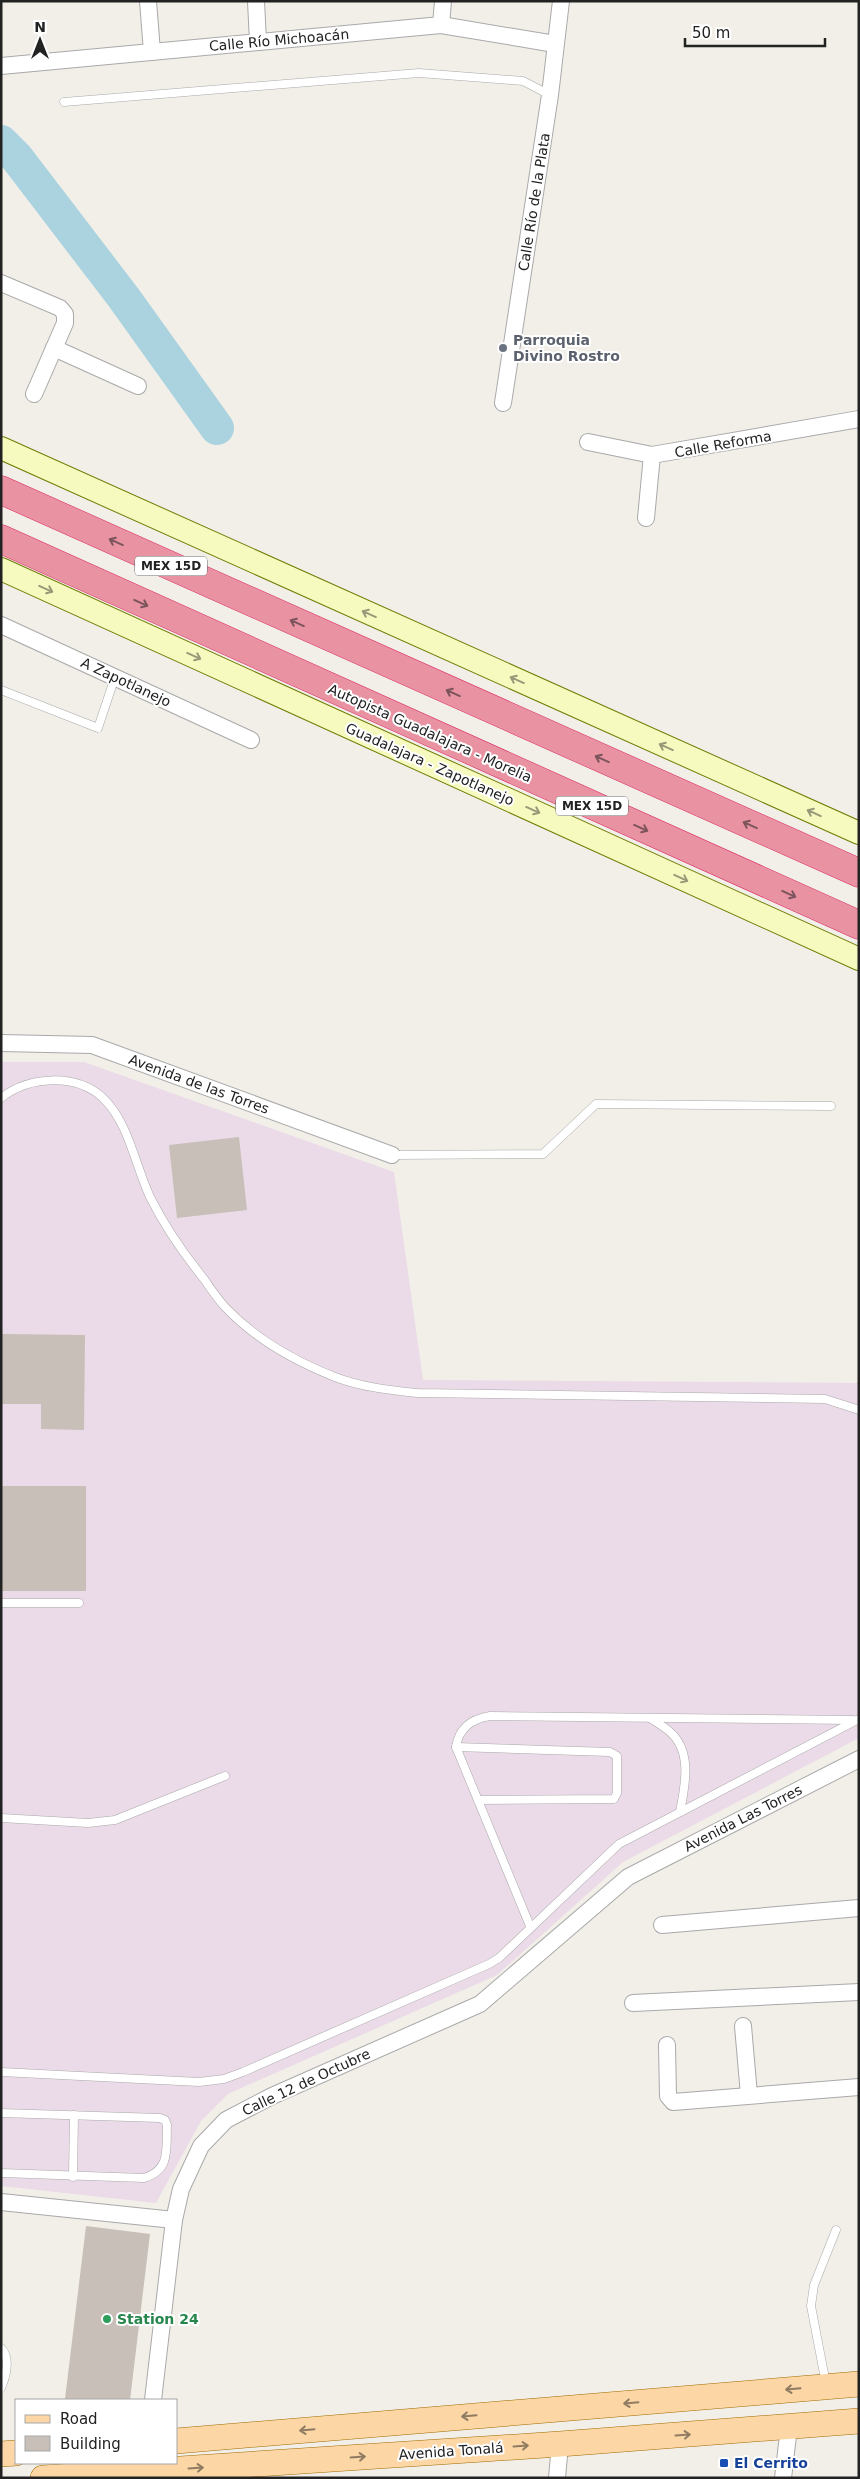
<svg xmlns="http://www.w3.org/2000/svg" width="860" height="2479" font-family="'DejaVu Sans',sans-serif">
<rect width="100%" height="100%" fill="#f2efe9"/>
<!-- industrial -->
<polygon fill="#ebdbe8" points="1,1062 84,1062 394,1172 423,1380 859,1383 859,1738 623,1862 497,1975 228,2094 201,2121 156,2203 1,2186"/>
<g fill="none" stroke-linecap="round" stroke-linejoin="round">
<!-- river -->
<polyline stroke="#aad3df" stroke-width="34" points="1,142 17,158 124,298 217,428"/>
</g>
<!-- building -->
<g fill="#c7bfb8">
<polygon points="239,1137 247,1210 177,1218 169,1145"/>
<polygon points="1,1334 85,1335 84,1430 41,1429 41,1404 1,1404"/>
<rect x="1" y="1486" width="85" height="105"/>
<polygon points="86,2226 150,2234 130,2400 65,2399"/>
</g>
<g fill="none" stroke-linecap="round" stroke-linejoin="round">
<!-- lane casing -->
<g stroke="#a9a9a9" stroke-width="9">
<g id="lane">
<polyline points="64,102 419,73 523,81 550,95"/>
<polyline points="1,690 98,728 115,677"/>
<path d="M1 1098C29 1076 76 1073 103 1098 129 1123 135 1165 150 1197 165 1227 183 1253 204 1279 211 1289 218 1300 227 1309 256 1339 297 1362 335 1377 361 1387 389 1390 417 1393L825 1399 859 1410"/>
<polyline points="392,1155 543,1154 596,1104 831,1106"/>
<polyline points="1,1603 79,1603"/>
<path d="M650 1718C656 1722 663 1726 669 1731 693 1751 685 1786 680 1812"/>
<polyline points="456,1747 610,1752 617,1756 617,1793 614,1799 478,1800"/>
<polyline points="1,1818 88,1823 115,1820 225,1776"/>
<path d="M530 1926 456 1747C459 1728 471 1719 490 1716L853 1720"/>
<polyline points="1,2072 199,2082 224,2079 243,2072 489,1964 499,1958 619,1844 859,1719"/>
<path d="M1 2113 160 2118 165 2120 167 2125C166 2149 171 2170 144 2178L1 2173"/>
<polyline points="73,2177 74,2115"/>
<path d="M1 2348C11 2357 6 2377 1 2388"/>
<polyline points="826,2384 811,2306 814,2285 836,2230"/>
</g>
</g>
<!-- street casing -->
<g stroke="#a9a9a9" stroke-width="18">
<g id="street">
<polyline points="148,1 152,52"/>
<polyline points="256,1 258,42"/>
<polyline points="441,25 443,1"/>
<polyline points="1,66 441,25 555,44"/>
<polyline points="1,283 60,308 65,314 65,323 34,394"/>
<polyline points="54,348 138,386"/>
<polyline points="503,403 550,95 561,1"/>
<polyline points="588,442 652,455 859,419"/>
<polyline points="646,518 652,455"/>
<polyline points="1,625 251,740"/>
<polyline points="1,1043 92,1045 392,1155"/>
<polyline points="662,1925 859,1908"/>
<polyline points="633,2003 859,1992"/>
<polyline points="743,2026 749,2095"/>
<polyline points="667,2045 668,2096 673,2102 859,2087"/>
<polyline points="1,2202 174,2220"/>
<polyline points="153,2400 174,2220 181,2189 201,2146 226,2120 272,2096 480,2004 628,1877 859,1759"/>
<polyline points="557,2478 560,2444"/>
<polyline points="783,2478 789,2427"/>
</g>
</g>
<!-- secondary casing -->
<g stroke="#707d05" stroke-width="24">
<g id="secondary">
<polyline points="1,448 859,833"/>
<polyline points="1,569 859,959"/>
</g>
</g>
<!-- primary casing -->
<g stroke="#a06b00" stroke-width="26">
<g id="primary">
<polyline points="176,2441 859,2384"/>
<polyline points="1,2454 16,2453"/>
<polyline points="43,2478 560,2444 859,2421"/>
</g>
</g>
<!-- highway casing -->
<g stroke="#dc2a67" stroke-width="29">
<g id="highway">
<polyline points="1,490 859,873"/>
<polyline points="1,539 859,925"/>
</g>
</g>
<!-- lane -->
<use href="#lane" stroke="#fff" stroke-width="8"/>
<!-- street -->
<use href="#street" stroke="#fff" stroke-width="16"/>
<!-- secondary -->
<use href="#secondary" stroke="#f7fabf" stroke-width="22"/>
<!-- primary -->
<use href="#primary" stroke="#fcd6a4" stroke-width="25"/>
<!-- highway -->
<use href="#highway" stroke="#e892a2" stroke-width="28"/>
</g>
<!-- one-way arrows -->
<defs><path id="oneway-shaft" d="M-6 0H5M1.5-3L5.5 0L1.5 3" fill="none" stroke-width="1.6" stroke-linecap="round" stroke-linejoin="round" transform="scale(1.25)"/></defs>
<g stroke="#7b545c">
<use href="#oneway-shaft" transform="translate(116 542) rotate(-156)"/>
<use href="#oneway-shaft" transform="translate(141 603) rotate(24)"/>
<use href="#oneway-shaft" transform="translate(297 623) rotate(-156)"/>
<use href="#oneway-shaft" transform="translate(453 693) rotate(-156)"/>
<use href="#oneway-shaft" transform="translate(602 759) rotate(-156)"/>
<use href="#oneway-shaft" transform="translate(750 825) rotate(-156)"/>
<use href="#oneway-shaft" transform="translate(641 828) rotate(24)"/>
<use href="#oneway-shaft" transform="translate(789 894) rotate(24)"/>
</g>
<g stroke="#979978">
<use href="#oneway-shaft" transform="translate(46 589) rotate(24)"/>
<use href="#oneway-shaft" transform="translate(369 614) rotate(-156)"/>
<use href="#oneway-shaft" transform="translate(194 656) rotate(24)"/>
<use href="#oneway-shaft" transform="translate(517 680) rotate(-156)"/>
<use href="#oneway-shaft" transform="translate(666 747) rotate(-156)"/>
<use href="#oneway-shaft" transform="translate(533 810) rotate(24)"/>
<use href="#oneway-shaft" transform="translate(814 813) rotate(-156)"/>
<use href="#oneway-shaft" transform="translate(681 878) rotate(25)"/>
</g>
<g stroke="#8f7c63">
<use href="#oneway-shaft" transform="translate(793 2389) rotate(175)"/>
<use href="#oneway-shaft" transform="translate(631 2403) rotate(175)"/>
<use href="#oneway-shaft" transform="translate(469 2416) rotate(175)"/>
<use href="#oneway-shaft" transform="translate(307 2430) rotate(175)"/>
<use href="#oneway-shaft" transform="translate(683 2435) rotate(-4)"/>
<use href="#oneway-shaft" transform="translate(521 2446) rotate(-4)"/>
<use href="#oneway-shaft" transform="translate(358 2457) rotate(-4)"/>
<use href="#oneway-shaft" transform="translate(196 2468) rotate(-4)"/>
</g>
<!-- markers -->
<circle fill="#6b7280" stroke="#fff" stroke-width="2" cx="503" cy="348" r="5"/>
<circle fill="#2e9e5b" stroke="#fff" stroke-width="2" cx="107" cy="2319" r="5"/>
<rect fill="#1a4fb4" stroke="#fff" stroke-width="2" x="719" y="2458" width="10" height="10" rx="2.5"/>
<g text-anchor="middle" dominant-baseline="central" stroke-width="4" stroke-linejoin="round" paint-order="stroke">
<!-- shield labels -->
<g fill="#fff" stroke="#646464" stroke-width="1">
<rect x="135" y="556.5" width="72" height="19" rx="4"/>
<rect x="556" y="796.5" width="72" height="19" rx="4"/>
</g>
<g font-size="12" font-weight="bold" fill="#222">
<text x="171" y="566">MEX 15D</text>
<text x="592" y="806">MEX 15D</text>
</g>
<!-- street labels -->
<g font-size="14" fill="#222" stroke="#fff">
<text transform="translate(279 40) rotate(-5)">Calle Río Michoacán</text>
<text transform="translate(534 202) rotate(-81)">Calle Río de la Plata</text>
<text transform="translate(723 444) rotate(-10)">Calle Reforma</text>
<text transform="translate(126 682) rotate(25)">A Zapotlanejo</text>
<text transform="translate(430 733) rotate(24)">Autopista Guadalajara - Morelia</text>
<text transform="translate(430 764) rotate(24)">Guadalajara - Zapotlanejo</text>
<text transform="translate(199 1084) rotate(20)">Avenida de las Torres</text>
<text transform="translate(743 1818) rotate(-27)">Avenida Las Torres</text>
<text transform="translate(306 2082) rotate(-25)">Calle 12 de Octubre</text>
<text transform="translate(451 2451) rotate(-4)">Avenida Tonalá</text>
</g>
<!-- worship labels -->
<g font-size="14" font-weight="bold" fill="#5b616d" stroke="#fff" text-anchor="start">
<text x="513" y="340">Parroquia<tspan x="513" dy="16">Divino Rostro</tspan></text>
</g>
<!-- leisure labels -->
<g font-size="14" font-weight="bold" fill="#27864d" stroke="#fff" text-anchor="start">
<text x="117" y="2319">Station 24</text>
</g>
<!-- transit labels -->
<g font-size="14" font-weight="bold" fill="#164399" stroke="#fff" text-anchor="start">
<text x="734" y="2463">El Cerrito</text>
</g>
</g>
<!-- border -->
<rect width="860" height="2479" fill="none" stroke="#222222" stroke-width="5"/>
<!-- legend -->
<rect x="15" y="2399" width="162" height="65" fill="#ffffff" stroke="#a7a7a7"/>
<rect x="25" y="2415" width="25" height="8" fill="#fcd6a4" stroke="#a7a7a7"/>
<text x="60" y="2424" font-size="15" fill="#222222">Road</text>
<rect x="25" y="2436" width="25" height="15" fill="#c7bfb8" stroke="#a7a7a7"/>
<text x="60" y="2449" font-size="15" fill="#222222">Building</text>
<!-- north arrow -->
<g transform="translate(40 40)" stroke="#ffffff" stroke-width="4" paint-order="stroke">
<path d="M0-4L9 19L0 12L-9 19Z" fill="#222222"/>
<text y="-8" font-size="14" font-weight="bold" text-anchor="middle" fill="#222222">N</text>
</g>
<!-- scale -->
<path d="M685 38v8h140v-8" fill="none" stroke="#222222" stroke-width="2.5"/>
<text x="692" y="38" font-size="15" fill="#222222" stroke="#ffffff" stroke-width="4" paint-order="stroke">50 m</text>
</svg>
